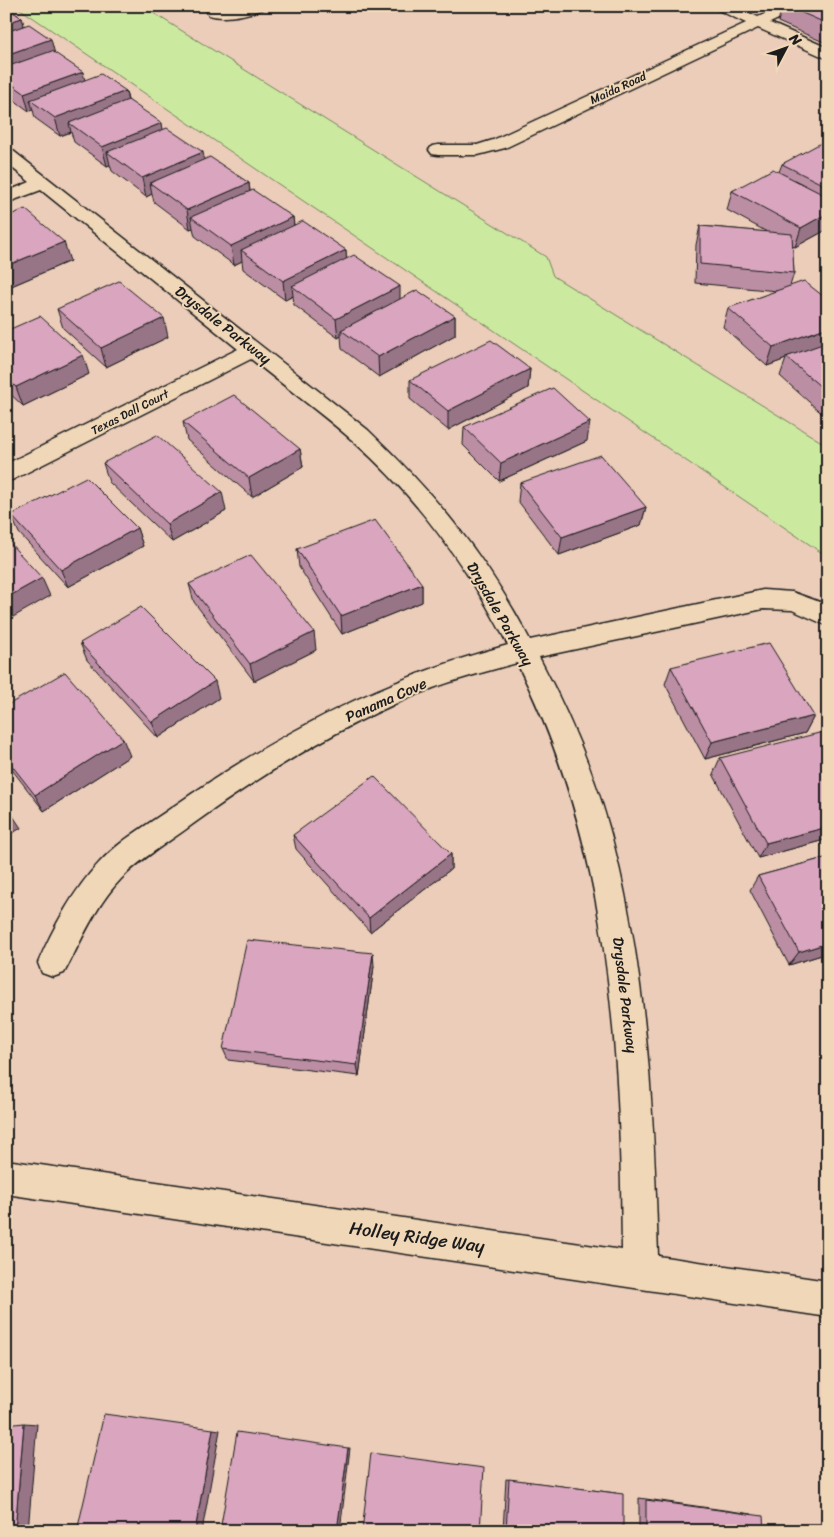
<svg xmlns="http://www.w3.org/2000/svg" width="834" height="1537" font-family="Sriracha,sans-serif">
<rect width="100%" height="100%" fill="#ebcdb9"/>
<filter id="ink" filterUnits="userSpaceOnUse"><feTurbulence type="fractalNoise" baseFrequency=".02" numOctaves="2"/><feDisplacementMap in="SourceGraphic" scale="10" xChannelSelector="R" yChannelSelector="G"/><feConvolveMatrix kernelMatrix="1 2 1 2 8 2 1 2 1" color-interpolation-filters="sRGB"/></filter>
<g filter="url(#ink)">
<!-- green -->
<polygon fill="#cce9a0" stroke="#74825e" points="16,6 142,6 546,257 553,276 828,446 828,557"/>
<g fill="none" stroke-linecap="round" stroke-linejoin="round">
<!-- minor casing -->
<g stroke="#1c1c1c" stroke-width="3">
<g id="minor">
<path d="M265 6 263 9C246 15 227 20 209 15L207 12 209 9 214 8Z"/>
<polygon points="714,6 734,6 758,17 782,6 801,6 799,9 770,23 828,48 828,59 758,28 505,148 478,155 438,155 432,154 429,150 432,146 438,145 477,145 493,140 746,23 716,9"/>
<path d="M6 149 12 150 368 430C436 495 486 556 530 640L763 590 792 592 828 605V626L792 610 763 609 539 657C571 718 599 783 615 850 648 983 654 1120 658 1256L828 1281V1317L6 1194V1160L622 1250C620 1046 611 849 517 663 489 671 461 678 433 688 348 721 267 771 193 824 169 842 141 858 121 879 95 906 81 942 64 973L53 977 42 973 38 963C52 930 74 889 99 863 120 840 149 824 174 806 279 733 384 678 508 645 469 569 417 497 352 440 320 412 284 386 251 359L14 479 6 482V464L238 349 41 190 6 203V192L30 182 6 163Z"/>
</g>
</g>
<!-- minor -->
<use href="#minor" fill="#f0d7b8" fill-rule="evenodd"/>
</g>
<!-- wall -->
<g fill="#bb8ea4" stroke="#1c1c1c">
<polygon points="782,6 828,6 828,44 778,22"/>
<polygon points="6,7 22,18 24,26 85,80 126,91 128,100 163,130 205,160 249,183 250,191 293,217 294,225 346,250 346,259 400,299 455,316 455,335 379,377 342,349 341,336 338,338 294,305 293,296 285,300 243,269 242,261 234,265 195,236 193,228 190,229 154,202 152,194 146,197 112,171 110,165 107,166 74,142 71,132 60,136 35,118 33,110 29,111 6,94"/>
<polygon points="828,137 828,229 795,247 792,246 794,273 790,286 828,300 828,419 780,376 786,359 767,366 723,327 728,308 777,291 695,283 696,245 700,226 767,232 727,210 732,191 779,172 782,164 824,145 826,138"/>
<polygon points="6,217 70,261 9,287 6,284"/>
<polygon points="57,309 168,337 106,367 63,328"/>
<polygon points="6,331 89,374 23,406 6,390"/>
<polygon points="530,369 528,388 448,430 410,399 410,380"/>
<polygon points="183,422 300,449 303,467 252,497 187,440"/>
<polygon points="464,427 587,441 499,481 463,445"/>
<polygon points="103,463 226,511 172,542 109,482"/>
<polygon points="520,483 646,507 641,525 559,555 518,501"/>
<polygon points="11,515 137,528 143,546 68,587 19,533"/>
<polygon points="297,549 422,584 422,602 342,634 299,567"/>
<polygon points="189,584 316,650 254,681 194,602"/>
<polygon points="80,643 219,698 158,738 87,660"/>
<polygon points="671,667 814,716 805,733 705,759 665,684"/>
<polygon points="6,706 130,756 44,811 6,762"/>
<polygon points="828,739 828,839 758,858 713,774 720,758"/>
<polygon points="293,835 451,854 451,869 370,932 296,849"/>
<polygon points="828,857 828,953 789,965 750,890 758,876"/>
<polygon points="374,966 359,1076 228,1060 223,1049"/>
<polygon points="828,988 828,995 825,991"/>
<polygon points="506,1479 616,1493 623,1531 503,1531"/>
<polygon points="639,1498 752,1514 764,1531 639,1531"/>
</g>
<!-- shaded-wall -->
<g fill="#987486" stroke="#1c1c1c">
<polygon points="22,18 27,36 6,43 6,23"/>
<polygon points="51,39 56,58 6,75 6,55"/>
<polygon points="83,72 87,90 30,100 33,110 29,111 24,93"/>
<polygon points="126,91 129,109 69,123 71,132 60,136 55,118"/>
<polygon points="162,123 165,142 107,152 110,165 107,166 102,147"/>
<polygon points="203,152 206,171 150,183 152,194 146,197 142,178"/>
<polygon points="249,183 251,202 191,217 193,228 190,229 187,210"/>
<polygon points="828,213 828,229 795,247 801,228"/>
<polygon points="293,217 295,236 241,250 242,261 234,265 231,246"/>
<polygon points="64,242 70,261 9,287 6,278 6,266"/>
<polygon points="346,250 347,270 292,286 293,296 285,300 283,281"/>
<polygon points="400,286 400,305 341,330 341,336 338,338 336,319"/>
<polygon points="455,316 455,335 379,377 378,357"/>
<polygon points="164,318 168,337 106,367 101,348"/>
<polygon points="828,327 828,344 786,357 786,359 767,366 773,347"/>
<polygon points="83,355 89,374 23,406 16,387"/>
<polygon points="530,369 528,388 448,430 448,411"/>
<polygon points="6,406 10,415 6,416"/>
<polygon points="590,422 587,441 499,481 501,463"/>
<polygon points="300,449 303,467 252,497 249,478"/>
<polygon points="222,492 226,511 172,542 167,524"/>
<polygon points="646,507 641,525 559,555 562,537"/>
<polygon points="137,528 143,546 68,587 61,570"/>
<polygon points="42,578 50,596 6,621 6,598"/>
<polygon points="422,584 422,602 342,634 341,616"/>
<polygon points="314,632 316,650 254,681 250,664"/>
<polygon points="215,681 219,698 158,738 152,722"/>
<polygon points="814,716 805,733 705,759 712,742"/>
<polygon points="123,739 130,756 44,811 35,795"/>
<polygon points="11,813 21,828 6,837 6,816"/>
<polygon points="828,827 828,839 758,858 766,843"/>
<polygon points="451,854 451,869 370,932 369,918"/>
<polygon points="828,943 828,953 789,965 799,952"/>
<polygon points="373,953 374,966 359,1076 357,1065"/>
<polygon points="24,1423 37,1424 28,1531 15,1531"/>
<polygon points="213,1429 220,1430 202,1531 195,1531"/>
<polygon points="348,1448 350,1448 340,1531 337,1531"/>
</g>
<!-- building -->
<g fill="#d9a5bf" stroke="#1c1c1c">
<polygon points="786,6 828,6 828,24"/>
<polygon points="6,7 22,18 6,23"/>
<polygon points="29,24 51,39 6,55 6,32"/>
<polygon points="52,51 83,72 24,93 6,80 6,67"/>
<polygon points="101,74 126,91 55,118 30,100"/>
<polygon points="128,100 162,123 102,147 69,123"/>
<polygon points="167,128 203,152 142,178 107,152"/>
<polygon points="821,143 828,146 828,187 782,164"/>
<polygon points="210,157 249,183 187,210 150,183"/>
<polygon points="773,169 828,197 828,213 801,228 732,191"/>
<polygon points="253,190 293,217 231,246 191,217"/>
<polygon points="25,209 64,242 6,266 6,217"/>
<polygon points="303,221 346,250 283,281 241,250"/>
<polygon points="700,226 792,234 794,273 700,264"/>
<polygon points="354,255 400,286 336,319 292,286"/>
<polygon points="119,281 164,318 101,348 57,309"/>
<polygon points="804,281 828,300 828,327 773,347 728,308"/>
<polygon points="417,290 455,316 378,357 341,330"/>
<polygon points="40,316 83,355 16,387 6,378 6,331"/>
<polygon points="491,340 530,369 448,411 410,380"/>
<polygon points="828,342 828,393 786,357"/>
<polygon points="553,388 590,422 501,463 464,427"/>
<polygon points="234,395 300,449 249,478 183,422"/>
<polygon points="157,435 222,492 167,524 103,463"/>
<polygon points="601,455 646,507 562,537 520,483"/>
<polygon points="86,477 137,528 61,570 11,515"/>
<polygon points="375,520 422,584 341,616 297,549"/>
<polygon points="6,539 42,578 6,598"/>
<polygon points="251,555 314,632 250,664 189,584"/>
<polygon points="141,607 215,681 152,722 80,643"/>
<polygon points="769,643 814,716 712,742 671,667"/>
<polygon points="65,672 123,739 35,795 6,758 6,706"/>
<polygon points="823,732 828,739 828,827 766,843 720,758"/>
<polygon points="374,776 451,854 369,918 293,835"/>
<polygon points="6,806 11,813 6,816"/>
<polygon points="828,857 828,943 799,952 758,876"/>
<polygon points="247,940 373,953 357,1065 223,1049"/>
<polygon points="104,1414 213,1429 195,1531 77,1531"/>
<polygon points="24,1423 15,1531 6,1531 6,1425"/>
<polygon points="237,1432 348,1448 337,1531 220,1531"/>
<polygon points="371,1453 484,1468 480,1531 362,1531"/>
<polygon points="509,1479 623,1494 623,1531 506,1531"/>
<polygon points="646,1500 763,1516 764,1531 646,1531"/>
</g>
</g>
<g text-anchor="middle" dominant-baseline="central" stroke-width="4" stroke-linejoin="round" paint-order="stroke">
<!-- far-street labels -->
<g font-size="12" fill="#1c1c1c" stroke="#f0d7b8">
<text transform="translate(618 88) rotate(-25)">Maida Road</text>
<text transform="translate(130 412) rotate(-27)">Texas Dall Court</text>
</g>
<!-- street labels -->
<g font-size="15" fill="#1c1c1c" stroke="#f0d7b8">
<text transform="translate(223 325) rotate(38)">Drysdale Parkway</text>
<text transform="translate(500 614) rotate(60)">Drysdale Parkway</text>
<text transform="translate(386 700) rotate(-24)">Panama Cove</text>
<text transform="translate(625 995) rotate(83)">Drysdale Parkway</text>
</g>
<!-- near-street labels -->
<g font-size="18" fill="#1c1c1c" stroke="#f0d7b8">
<text transform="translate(417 1237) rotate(8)">Holley Ridge Way</text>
</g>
</g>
<!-- margin -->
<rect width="834" height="1537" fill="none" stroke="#f0d7b8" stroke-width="25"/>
<rect x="12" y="12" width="809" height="1512" fill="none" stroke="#1c1c1c" stroke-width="2" filter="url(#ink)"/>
<!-- north arrow -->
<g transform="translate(786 48) rotate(49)" stroke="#f0d7b8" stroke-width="4" paint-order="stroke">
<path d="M0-4L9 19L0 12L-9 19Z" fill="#1c1c1c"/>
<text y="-8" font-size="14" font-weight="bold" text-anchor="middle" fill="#1c1c1c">N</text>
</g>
</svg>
